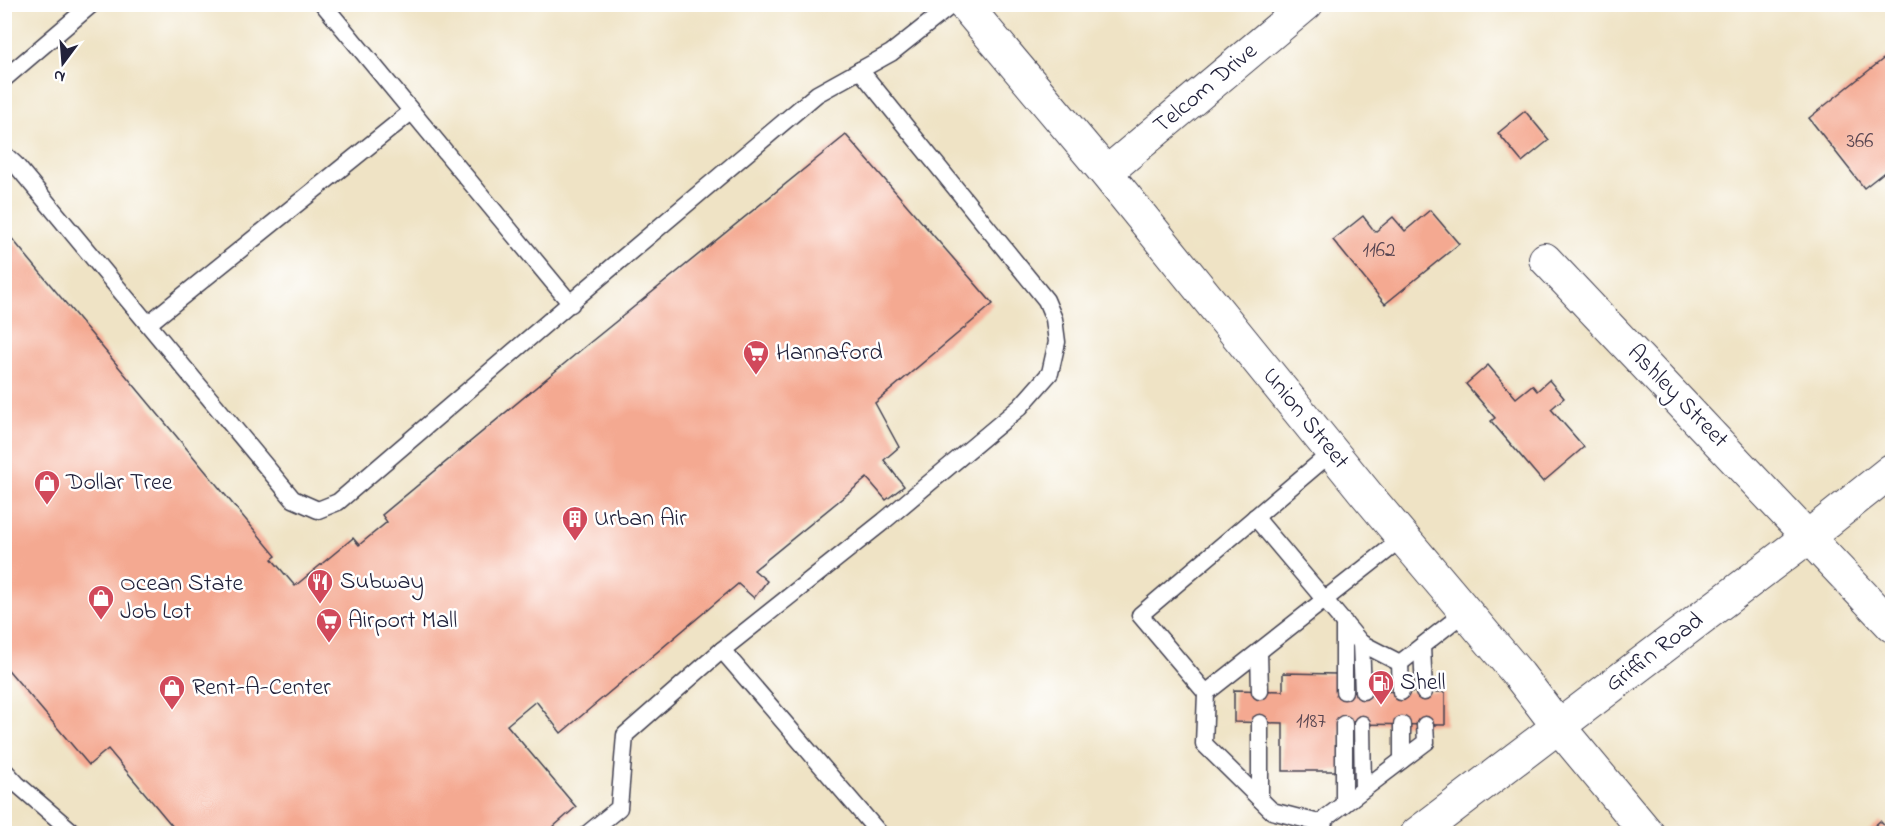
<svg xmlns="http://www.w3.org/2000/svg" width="1897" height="838" font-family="'Indie Flower',sans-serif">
<rect width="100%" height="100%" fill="#fff"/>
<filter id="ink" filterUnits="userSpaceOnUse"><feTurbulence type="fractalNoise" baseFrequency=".0167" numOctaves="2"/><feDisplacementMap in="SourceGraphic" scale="12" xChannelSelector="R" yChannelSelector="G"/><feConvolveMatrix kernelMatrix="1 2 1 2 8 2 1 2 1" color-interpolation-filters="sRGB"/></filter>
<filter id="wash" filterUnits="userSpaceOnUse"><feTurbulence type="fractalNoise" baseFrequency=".008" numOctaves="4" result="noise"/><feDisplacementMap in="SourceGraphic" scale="24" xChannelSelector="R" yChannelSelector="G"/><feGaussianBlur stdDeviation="1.35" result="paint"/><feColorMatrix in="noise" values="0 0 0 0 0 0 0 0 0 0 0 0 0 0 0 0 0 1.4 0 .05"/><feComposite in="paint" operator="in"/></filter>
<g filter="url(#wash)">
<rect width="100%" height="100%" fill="#efe3c5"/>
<g id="blocks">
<!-- building -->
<g fill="#f4a991">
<polygon points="1892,52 1892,166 1864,188 1809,118"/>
<polygon points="1525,111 1549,140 1522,162 1498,133"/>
<polygon points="846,135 993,304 875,403 899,447 884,460 904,486 886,500 867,478 754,570 767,581 754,598 738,584 561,733 536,701 507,725 576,807 545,834 179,834 108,749 89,765 4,665 4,229 276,556 272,559 295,586 353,538 359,545 387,522 382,515 582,349"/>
<polygon points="1430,210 1459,244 1385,304 1333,240 1363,216 1375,232 1393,217 1405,231"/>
<polygon points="1488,365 1516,398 1532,385 1537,391 1549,380 1564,398 1551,409 1584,447 1543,482 1491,421 1495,418 1466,384"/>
<polygon points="1283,673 1338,674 1339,691 1445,692 1445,725 1340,724 1341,771 1283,771 1283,723 1234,722 1234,690 1283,691"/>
<polygon points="1880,821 1892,834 1865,834"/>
</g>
</g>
</g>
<g filter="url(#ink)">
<use href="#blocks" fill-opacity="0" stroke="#413f50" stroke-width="1.5"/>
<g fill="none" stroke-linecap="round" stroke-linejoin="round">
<!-- lane casing -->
<g stroke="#413f50" stroke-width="19">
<g id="lane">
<polyline points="323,4 571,304"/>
<polyline points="4,79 92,4"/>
<polyline points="4,154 16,165 293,499 318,510 338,502 618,262 817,94 891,53 953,4"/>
<polyline points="148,324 411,112"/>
<polyline points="1255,517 1361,643 1400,663 1465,612"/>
<polyline points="1344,622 1344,691"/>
<polyline points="1361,643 1363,691"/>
<polyline points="1422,646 1424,692"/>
<polyline points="722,650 884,521 1020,407 1050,373 1057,342 1054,319 1046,300 860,70"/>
<polyline points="1259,652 1260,691"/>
<polyline points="1400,663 1401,692"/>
<polyline points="1206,693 1403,538"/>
<polyline points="1260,723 1260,799"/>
<polyline points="1362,724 1363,789"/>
<polyline points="1402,760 1402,725"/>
<polyline points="4,770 17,784 75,834"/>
<polyline points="1344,804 1344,724"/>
<polyline points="1319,823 1426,742 1425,725"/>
<polyline points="587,834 619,808 625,735 722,650 880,834"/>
<polyline points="1329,834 1319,823 1272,811 1204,744 1206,693 1140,615 1332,452"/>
</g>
</g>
<!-- street casing -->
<g stroke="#413f50" stroke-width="34">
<g id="street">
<polyline points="1106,173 1307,4"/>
<polyline points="1545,259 1892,626"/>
</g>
</g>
<!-- secondary casing -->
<g stroke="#413f50" stroke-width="35">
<g id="secondary">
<polyline points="964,4 1106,173 1367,495 1519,675 1558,726 1648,834"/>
<polyline points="1417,834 1809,536 1892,470"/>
</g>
</g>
<!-- lane -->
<use href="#lane" stroke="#fff" stroke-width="16"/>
<!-- street -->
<use href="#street" stroke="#fff" stroke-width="32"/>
<!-- secondary -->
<use href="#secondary" stroke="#fff" stroke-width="33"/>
</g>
</g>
<!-- icons -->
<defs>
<g id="supermarket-pin" transform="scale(1.35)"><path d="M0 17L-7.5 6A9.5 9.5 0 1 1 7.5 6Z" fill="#d1495b" stroke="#fff"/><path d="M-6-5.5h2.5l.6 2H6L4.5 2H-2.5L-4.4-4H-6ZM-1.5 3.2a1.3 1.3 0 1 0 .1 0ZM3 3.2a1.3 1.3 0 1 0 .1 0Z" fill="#fff"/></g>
<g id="shop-pin" transform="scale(1.35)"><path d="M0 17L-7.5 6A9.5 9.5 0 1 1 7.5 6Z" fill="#d1495b" stroke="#fff"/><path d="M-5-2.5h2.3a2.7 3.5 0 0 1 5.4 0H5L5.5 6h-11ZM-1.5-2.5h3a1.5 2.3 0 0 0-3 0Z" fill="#fff"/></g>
<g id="building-pin" transform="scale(1.35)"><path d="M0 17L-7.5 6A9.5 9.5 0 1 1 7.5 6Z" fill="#d1495b" stroke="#fff"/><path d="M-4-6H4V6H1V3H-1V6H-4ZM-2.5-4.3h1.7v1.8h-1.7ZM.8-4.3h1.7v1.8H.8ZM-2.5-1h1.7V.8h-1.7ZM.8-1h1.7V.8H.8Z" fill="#fff"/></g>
<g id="restaurant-pin" transform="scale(1.35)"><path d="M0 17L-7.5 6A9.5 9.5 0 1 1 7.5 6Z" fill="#d1495b" stroke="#fff"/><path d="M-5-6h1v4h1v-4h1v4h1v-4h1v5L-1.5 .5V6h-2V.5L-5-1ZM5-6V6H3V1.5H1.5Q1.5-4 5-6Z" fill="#fff"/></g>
<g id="fuel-pin" transform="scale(1.35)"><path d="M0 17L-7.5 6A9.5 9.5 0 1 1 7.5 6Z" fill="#d1495b" stroke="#fff"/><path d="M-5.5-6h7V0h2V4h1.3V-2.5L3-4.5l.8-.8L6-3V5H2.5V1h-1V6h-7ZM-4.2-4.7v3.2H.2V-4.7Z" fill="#fff"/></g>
</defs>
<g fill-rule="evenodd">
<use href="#supermarket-pin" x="756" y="353"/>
<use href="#shop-pin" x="47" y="483"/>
<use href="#building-pin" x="575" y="519"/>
<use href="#restaurant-pin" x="320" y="582"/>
<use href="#shop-pin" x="101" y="598"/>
<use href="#supermarket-pin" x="329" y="621"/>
<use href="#fuel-pin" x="1381" y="683"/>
<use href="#shop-pin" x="172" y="688"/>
</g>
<g text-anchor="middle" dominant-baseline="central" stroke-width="5" stroke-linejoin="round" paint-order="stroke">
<!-- number labels -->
<g font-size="21" fill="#564450">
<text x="1860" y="142">366</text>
<text x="1379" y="251">1162</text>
<text x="1311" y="722">1187</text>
</g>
<!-- street labels -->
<g font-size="24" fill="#22223b" stroke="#fff">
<text transform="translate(1206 89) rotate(-40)">Telcom Drive</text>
<text transform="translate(1677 397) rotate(46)">Ashley Street</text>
<text transform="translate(1305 419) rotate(51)">Union Street</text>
<text transform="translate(1655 653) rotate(-37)">Griffin Road</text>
</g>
<!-- poi labels -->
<g font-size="24" fill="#22223b" stroke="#fff" text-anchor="start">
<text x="776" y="353">Hannaford</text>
<text x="66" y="483">Dollar Tree</text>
<text x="594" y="519">Urban Air</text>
<text x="340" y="582">Subway</text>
<text x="120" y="584">Ocean State<tspan x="120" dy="28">Job Lot</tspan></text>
<text x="348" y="621">Airport Mall</text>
<text x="1400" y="683">Shell</text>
<text x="192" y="688">Rent-A-Center</text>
</g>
</g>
<!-- margin -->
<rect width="1897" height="838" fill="none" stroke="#fff" stroke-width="24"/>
<!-- north arrow -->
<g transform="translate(63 63) rotate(196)" stroke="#ffffff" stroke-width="4.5" paint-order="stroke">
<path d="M0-4.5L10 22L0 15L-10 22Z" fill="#22223b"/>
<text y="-9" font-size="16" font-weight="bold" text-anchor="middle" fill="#22223b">N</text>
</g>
</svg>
